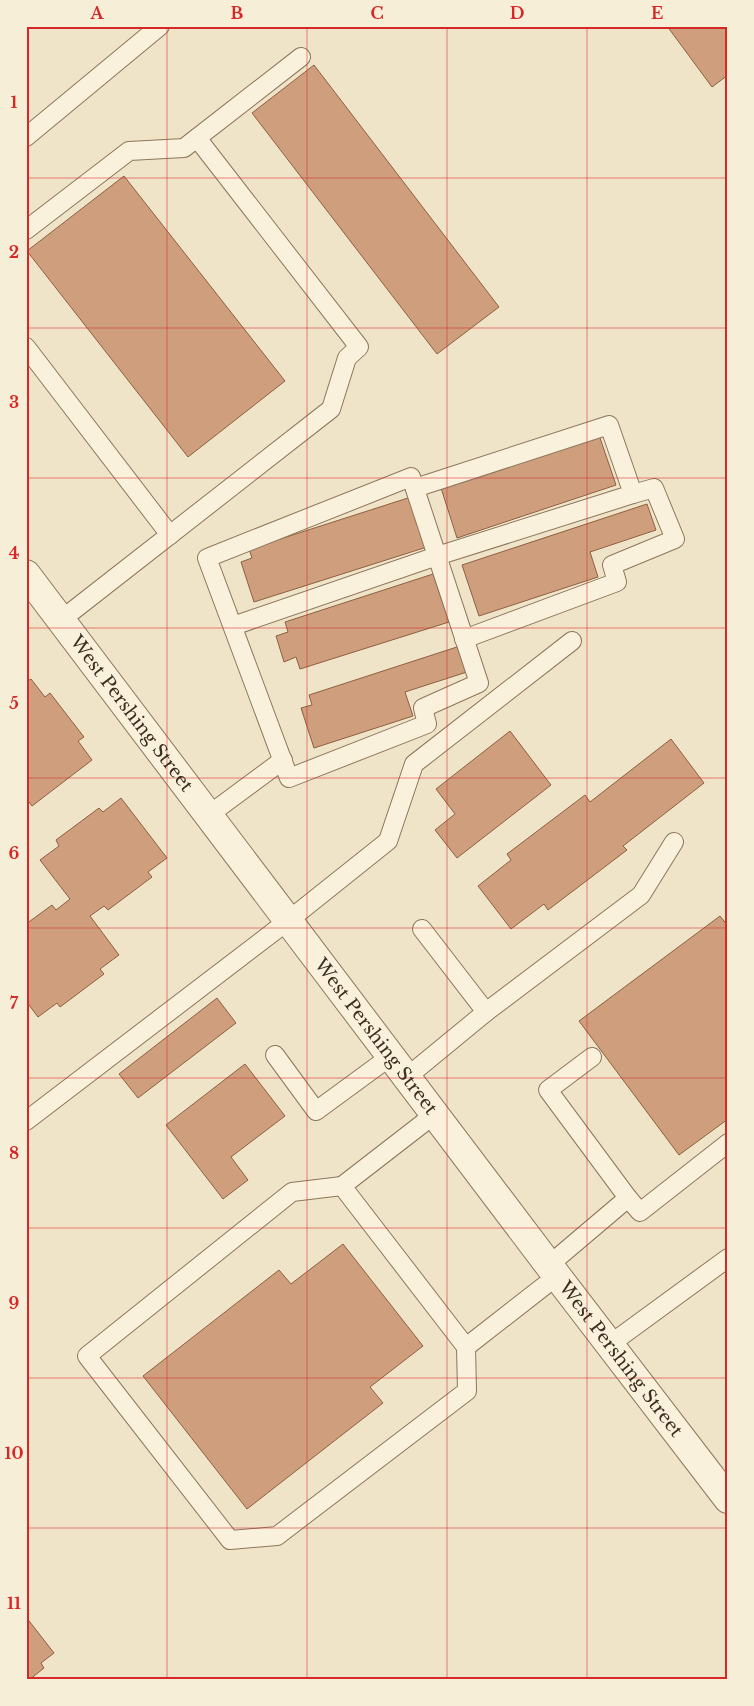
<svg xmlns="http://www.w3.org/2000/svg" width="754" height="1706" font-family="'Libre Baskerville',serif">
<rect width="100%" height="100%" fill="#f0e4c8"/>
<!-- building -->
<g fill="#cf9f7d" stroke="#8d5f41">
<polygon points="667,26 728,26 728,75 712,87"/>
<polygon points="314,65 499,307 437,354 252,113"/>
<polygon points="124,176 285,381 188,457 27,251"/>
<polygon points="599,435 616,485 457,538 441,488"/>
<polygon points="411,497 427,547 254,602 241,562 252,558 249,549"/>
<polygon points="647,504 656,530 590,552 598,577 479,616 462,565"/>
<polygon points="433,574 449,622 300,669 296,657 284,662 276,636 288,632 285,622"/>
<polygon points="460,646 470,671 405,692 413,716 314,748 301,708 312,705 309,695"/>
<polygon points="31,679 45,697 50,693 84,737 78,741 92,760 32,806 26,798 26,682"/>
<polygon points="510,731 551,785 457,858 435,830 455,814 436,789"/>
<polygon points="671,739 704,783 623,846 627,850 548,910 544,904 511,929 478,886 511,860 507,854 585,795 590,802"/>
<polygon points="121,798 167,858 148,872 152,877 108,910 104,906 90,916 119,955 100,969 104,974 60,1007 57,1003 38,1017 26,1001 26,924 52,905 56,910 70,899 40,860 59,846 56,840 99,808 103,812"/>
<polygon points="720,916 728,926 728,1119 679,1155 579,1021"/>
<polygon points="217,998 236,1023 138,1098 119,1074"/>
<polygon points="245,1064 285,1116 231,1157 248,1180 223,1199 166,1125"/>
<polygon points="343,1244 423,1346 370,1387 383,1403 247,1509 143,1376 279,1270 291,1284"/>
<polygon points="26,1617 54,1653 41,1663 44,1668 29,1680 26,1680"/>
</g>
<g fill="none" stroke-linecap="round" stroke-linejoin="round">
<!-- lane casing -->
<g stroke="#8d765c" stroke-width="20">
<g id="lane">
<polyline points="26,137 160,26"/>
<polyline points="26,230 129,151 184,148 301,57"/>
<polyline points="26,347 170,535"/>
<polygon points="411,477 479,683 423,708 427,724 289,778 207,558"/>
<polyline points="61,620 331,409 347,358 359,347 197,138"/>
<polyline points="233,626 437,556 633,494 609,425 415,488"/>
<polyline points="464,639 617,582 612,565 675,539 654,488 633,494"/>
<polyline points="210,814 283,760"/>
<polyline points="422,929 486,1012"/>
<polyline points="275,1055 316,1111 391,1056"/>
<polyline points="592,1057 548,1090 628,1198"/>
<polyline points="407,1077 486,1012 641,895 674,842"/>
<polyline points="435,1114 342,1186 466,1347 557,1276"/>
<polyline points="26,1121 289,920 388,841 414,764 572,641"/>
<polyline points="342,1186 292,1192 87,1356 230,1540 277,1536 467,1391 466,1347"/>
<polyline points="549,1265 628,1198 640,1212 728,1143"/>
<polyline points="609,1345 728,1258"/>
</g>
</g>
<!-- street casing -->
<g stroke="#8d765c" stroke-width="30">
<g id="street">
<path id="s1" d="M26 574 557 1276 728 1499"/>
</g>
</g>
<!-- lane -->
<use href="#lane" stroke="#faf1dc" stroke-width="18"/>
<!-- street -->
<use href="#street" stroke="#faf1dc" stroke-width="28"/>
</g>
<!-- grid -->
<path fill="none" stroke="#d62828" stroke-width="1" stroke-opacity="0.55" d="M167 26V1680M307 26V1680M447 26V1680M587 26V1680M26 178H728M26 328H728M26 478H728M26 628H728M26 778H728M26 928H728M26 1078H728M26 1228H728M26 1378H728M26 1528H728"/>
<g text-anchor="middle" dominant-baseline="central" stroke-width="5" stroke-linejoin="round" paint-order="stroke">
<!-- street labels -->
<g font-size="18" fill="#3d2e20" stroke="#f7eed8">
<text stroke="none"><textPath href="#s1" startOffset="175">West Pershing Street</textPath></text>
<text stroke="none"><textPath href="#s1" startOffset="580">West Pershing Street</textPath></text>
<text stroke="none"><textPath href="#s1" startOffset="985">West Pershing Street</textPath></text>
</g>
</g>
<!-- border -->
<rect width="754" height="1706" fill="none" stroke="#f7eed8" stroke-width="55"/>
<rect x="28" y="28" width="698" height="1650" fill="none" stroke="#d62828" stroke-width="2"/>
<g font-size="16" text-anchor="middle" font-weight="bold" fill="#d62828">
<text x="97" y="19">A</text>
<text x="237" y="19">B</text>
<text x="377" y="19">C</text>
<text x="517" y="19">D</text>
<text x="657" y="19">E</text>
<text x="14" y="108">1</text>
<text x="14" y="258">2</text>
<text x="14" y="408">3</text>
<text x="14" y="559">4</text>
<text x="14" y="709">5</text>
<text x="14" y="859">6</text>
<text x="14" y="1009">7</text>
<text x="14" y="1159">8</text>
<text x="14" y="1309">9</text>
<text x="14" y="1459">10</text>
<text x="14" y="1609">11</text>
</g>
</svg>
